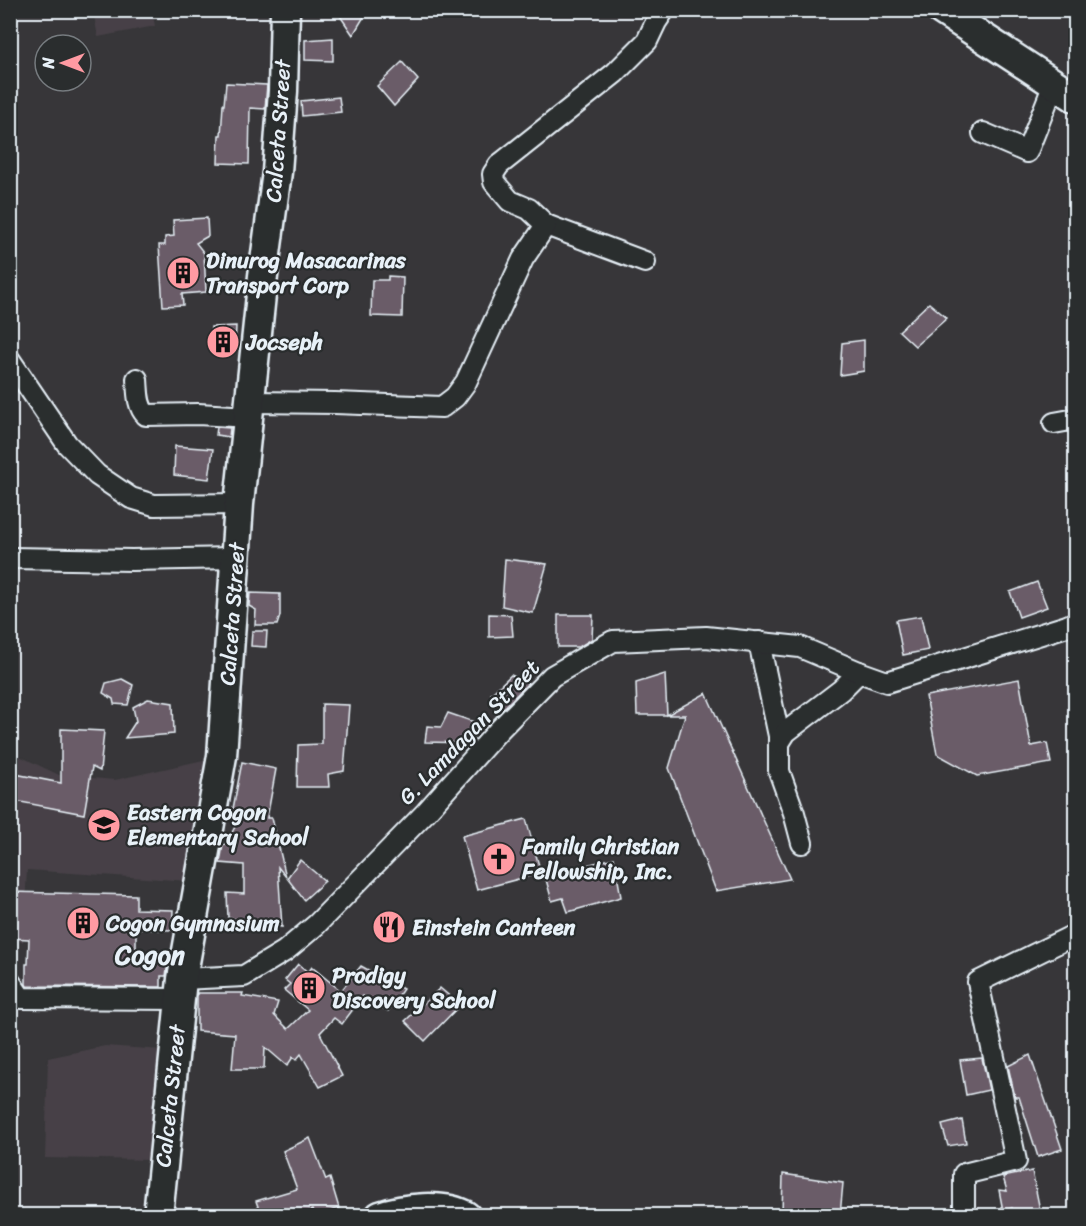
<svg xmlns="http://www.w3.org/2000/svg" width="1086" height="1226" font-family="Sriracha,sans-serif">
<rect width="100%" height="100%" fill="#373639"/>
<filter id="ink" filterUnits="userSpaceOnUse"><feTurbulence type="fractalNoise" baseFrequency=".0167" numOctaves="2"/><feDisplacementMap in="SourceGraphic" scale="12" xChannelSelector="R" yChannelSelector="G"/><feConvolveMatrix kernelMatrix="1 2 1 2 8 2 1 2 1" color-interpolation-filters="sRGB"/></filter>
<g filter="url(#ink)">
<!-- built -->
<g fill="#474147">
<polygon points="93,11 152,11 155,26 98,37"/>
<polygon points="11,752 59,775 115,780 208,759 189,881 27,870 23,942 11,940"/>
<polygon points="105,1046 163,1050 154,1160 45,1158 48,1058"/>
</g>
<!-- building -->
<g fill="#6b5c67" stroke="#e8f1f8" stroke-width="1.5">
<polygon points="336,10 368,10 353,35"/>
<polygon points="333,38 333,61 305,60 305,40"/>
<polygon points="402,62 418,80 394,106 377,86"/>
<polygon points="226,83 267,85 265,109 250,108 249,164 218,163 219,135 221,135 223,105 224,105"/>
<polygon points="339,97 341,112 302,116 301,101"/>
<polygon points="207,218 208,236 196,243 204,253 206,292 182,294 183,305 163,306 159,245 165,245 165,237 174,236 173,220"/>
<polygon points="388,276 403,277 402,317 371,316 372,280 388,280"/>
<polygon points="929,303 947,318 915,346 899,331"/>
<polygon points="236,326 235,347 211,347 211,327"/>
<polygon points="864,340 864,371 840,375 842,343"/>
<polygon points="217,427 230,428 229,437 216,435"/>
<polygon points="175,446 213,449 209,479 174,475"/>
<polygon points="505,559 547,564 533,613 502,606"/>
<polygon points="1037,582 1047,607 1019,617 1010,592"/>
<polygon points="250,593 280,594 280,616 277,625 255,625 256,610 249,606"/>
<polygon points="489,614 511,615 513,636 489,637"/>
<polygon points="558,615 593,615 592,639 579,647 558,647"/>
<polygon points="921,616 928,650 903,655 896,620"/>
<polygon points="252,631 267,631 266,647 251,646"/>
<polygon points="665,674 667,715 706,693 790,879 716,891 669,768 685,715 637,715 636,683"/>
<polygon points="511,675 528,683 502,710 491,694"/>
<polygon points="122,679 133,685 128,705 114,704 113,699 103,693 106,683"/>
<polygon points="1019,679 1031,746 1047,743 1051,763 977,776 937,754 926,696"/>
<polygon points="148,699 173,703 174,734 125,738 136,721 133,707"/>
<polygon points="322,704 349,705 344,771 328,774 329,787 297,787 298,745 322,744"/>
<polygon points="448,713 477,723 471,743 425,742 427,726 441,727"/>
<polygon points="61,729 104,731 100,771 92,767 84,814 10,800 10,773 61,783"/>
<polygon points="242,762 276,769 267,818 272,818 286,877 278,867 282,927 228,918 227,893 244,894 244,865 220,863 223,845 225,845 236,825 232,814"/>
<polygon points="526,819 541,873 477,890 462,836"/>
<polygon points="614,858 621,897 568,912 563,898 552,901 545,876"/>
<polygon points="300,860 325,881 304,900 287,878"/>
<polygon points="10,892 136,895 136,909 173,910 172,930 136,929 136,960 168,961 166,976 161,976 161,987 27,986 26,984 26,964 28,964 29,939 10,938"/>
<polygon points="298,964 308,972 312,967 341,991 361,966 403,989 388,1011 363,996 342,1024 334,1018 320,1033 342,1076 320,1087 301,1054 296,1060 293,1057 287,1066 265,1047 264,1069 232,1069 235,1034 197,1031 197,993 243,993 242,996 278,1002 274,1015 288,1029 308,1010 284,990 290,984 285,980"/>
<polygon points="440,988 460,1005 425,1041 405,1021"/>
<polygon points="1030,1055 1062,1149 1038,1157 1019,1097 1015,1097 1008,1066"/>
<polygon points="982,1058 989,1090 966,1095 960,1060"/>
<polygon points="962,1120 966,1143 948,1146 942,1125"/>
<polygon points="310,1138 326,1180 330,1178 339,1208 318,1215 314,1215 312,1210 298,1215 261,1215 256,1201 297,1189 283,1151"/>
<polygon points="1032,1171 1041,1215 1013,1215 1012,1208 1003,1211 999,1190 1007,1191 1003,1177"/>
<polygon points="783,1174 843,1183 840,1215 782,1215"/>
</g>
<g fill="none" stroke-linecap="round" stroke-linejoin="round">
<!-- street casing -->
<g stroke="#e8f1f8" stroke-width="24">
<g id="street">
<polyline points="983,133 1027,152 1054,84"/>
<polyline points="546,225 645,262"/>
<polyline points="10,360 67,444 97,475 131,498 154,505 239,504"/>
<path d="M137 379C138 391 137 406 146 415L198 414 249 417"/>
<polyline points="251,402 335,403 442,407 455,397 466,382 523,259 546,225 529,209 510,201 494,182 493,174 499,165 615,73 647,41 656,22 664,10"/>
<polyline points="1054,423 1076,419"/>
<polyline points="10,558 132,560 235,558"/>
<polyline points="759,642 779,736 779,771 794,813 802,843"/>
<polyline points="779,743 786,732 841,690 859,672"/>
<polyline points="182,979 244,976 285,951 316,925 426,812 498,731 552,676 613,641 706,637 800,647 859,672 887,682 1067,626 1076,622"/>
<polyline points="10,982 21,998 180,999"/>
<polyline points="964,1216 964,1174 1016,1161 978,982 1076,934"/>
</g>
</g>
<!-- secondary casing -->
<g stroke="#e8f1f8" stroke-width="33">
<g id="secondary">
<polyline points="941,10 1076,98"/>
<polyline points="158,1216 182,979 222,756 239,504 263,276 277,172 283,91 285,10"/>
<path d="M380 1216C402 1208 445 1203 466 1216"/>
</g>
</g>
<!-- street -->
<use href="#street" stroke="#2a2d2e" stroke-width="20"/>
<!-- secondary -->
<use href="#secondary" stroke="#2a2d2e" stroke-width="28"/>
</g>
</g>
<!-- icons -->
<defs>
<g id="building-disc" transform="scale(1.725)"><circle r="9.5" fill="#ff9aa2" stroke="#2a2d2e"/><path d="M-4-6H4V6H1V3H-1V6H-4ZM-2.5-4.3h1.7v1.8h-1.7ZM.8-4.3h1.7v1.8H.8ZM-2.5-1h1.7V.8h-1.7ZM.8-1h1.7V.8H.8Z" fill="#111"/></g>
<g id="school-disc" transform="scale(1.725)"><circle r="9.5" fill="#ff9aa2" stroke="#2a2d2e"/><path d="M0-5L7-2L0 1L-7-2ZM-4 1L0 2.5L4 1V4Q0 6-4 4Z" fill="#111"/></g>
<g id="church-disc" transform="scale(1.725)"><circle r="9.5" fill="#ff9aa2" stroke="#2a2d2e"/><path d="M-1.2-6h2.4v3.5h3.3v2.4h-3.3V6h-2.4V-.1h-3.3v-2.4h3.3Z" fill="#111"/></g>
<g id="restaurant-disc" transform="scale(1.725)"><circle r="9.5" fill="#ff9aa2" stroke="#2a2d2e"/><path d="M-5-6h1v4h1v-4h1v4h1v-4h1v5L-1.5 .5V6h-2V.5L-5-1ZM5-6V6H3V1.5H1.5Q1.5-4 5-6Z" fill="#111"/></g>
</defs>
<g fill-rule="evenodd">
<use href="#building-disc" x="183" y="273"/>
<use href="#building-disc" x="223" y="342"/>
<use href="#school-disc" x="104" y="825"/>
<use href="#church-disc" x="499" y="859"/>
<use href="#building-disc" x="83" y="923"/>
<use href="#restaurant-disc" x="389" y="927"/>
<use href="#building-disc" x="309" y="988"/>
</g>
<g text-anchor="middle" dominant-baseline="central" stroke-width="4.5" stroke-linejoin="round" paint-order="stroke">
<!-- street labels -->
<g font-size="22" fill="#e8f1f8" stroke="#2a2d2e">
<text transform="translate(278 131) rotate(-86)">Calceta Street</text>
<text transform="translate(232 614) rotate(-86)">Calceta Street</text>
<text transform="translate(469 732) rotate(-46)">G. Lamdagan Street</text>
<text transform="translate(170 1096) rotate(-84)">Calceta Street</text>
</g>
<!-- poi labels -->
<g font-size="22" font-weight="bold" fill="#e8f1f8" stroke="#2a2d2e" text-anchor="start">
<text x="206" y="260">Dinurog Masacarinas<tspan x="206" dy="25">Transport Corp</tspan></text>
<text x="246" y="342">Jocseph</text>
<text x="127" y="812">Eastern Cogon<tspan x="127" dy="25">Elementary School</tspan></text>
<text x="522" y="846">Family Christian<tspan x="522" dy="25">Fellowship, Inc.</tspan></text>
<text x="106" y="923">Cogon Gymnasium</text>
<text x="412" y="927">Einstein Canteen</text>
<text x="332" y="975">Prodigy<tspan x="332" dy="25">Discovery School</tspan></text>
</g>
<!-- quarter labels -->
<g font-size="26" font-weight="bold" fill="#e8f1f8" stroke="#2a2d2e">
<text x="150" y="955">Cogon</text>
</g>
</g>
<!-- margin -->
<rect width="1086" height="1226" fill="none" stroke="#2a2d2e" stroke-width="36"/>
<rect x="18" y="18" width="1050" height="1190" fill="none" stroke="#e8f1f8" stroke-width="2" filter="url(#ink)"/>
<!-- north arrow -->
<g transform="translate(63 63) rotate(270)"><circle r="28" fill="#2a2d2e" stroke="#767b7f" stroke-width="1.5"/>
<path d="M0-4.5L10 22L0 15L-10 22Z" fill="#ff9aa2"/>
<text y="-9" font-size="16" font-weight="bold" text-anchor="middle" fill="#e8f1f8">N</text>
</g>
</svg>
